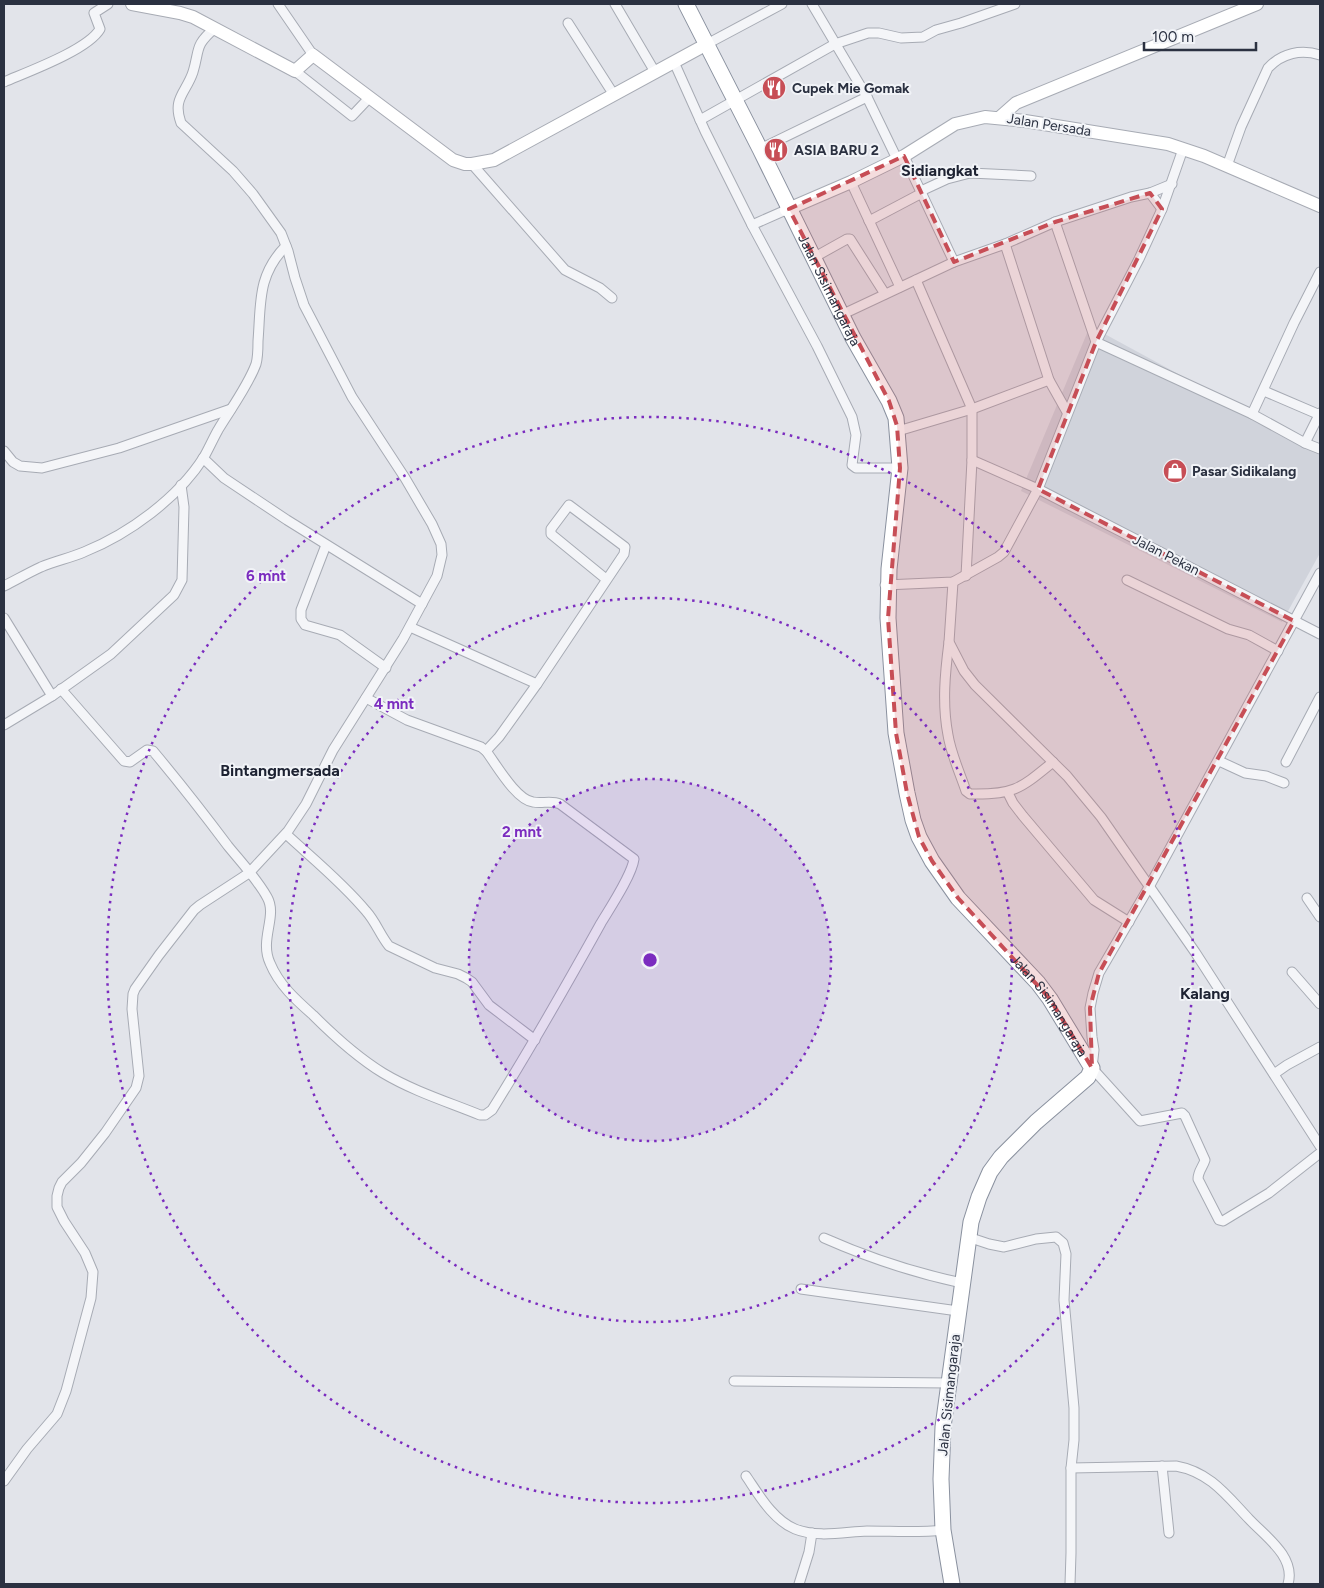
<svg xmlns="http://www.w3.org/2000/svg" width="1324" height="1588" font-family="Figtree,sans-serif">
<rect width="100%" height="100%" fill="#e2e4ea"/>
<!-- built -->
<polygon fill="#d0d3db" points="1090,326 1320,451 1320,553 1282,622 1021,491"/>
<g fill="none" stroke-linecap="round" stroke-linejoin="round">
<!-- street casing -->
<g stroke="#a7abb4" stroke-width="11">
<g id="street">
<polyline points="278,4 313,55"/>
<polyline points="615,4 655,72"/>
<polyline points="812,4 867,97 897,159"/>
<polyline points="568,23 614,95"/>
<polyline points="707,44 782,4"/>
<polyline points="674,62 705,131 752,225 817,346 852,417 856,435 852,465 856,468 900,468"/>
<polyline points="295,71 352,116 369,98"/>
<path d="M4 82C27 72 88 50 100 29L94 13 108 4"/>
<polyline points="700,120 835,44 868,33 879,33 901,38 923,37 936,30 961,23 1015,4"/>
<polyline points="760,149 867,97"/>
<polyline points="904,156 954,262"/>
<polyline points="472,164 565,270 600,288 612,298"/>
<path d="M1227 166 1241 127 1268 68C1282 53 1301 49 1320 55"/>
<polyline points="851,182 900,287"/>
<polyline points="921,191 947,179 970,173 1031,176"/>
<polyline points="1150,193 1162,209"/>
<polyline points="869,221 922,193"/>
<polyline points="1055,222 1096,342 1252,414 1305,443 1320,449"/>
<polyline points="752,225 786,210"/>
<polyline points="1005,244 1049,380 1067,412"/>
<polyline points="813,258 847,239 850,239 885,294"/>
<polyline points="916,280 972,409 972,460 966,576"/>
<polyline points="839,316 954,262 1005,244 1055,222 1131,197 1150,193 1172,184"/>
<polyline points="1264,391 1320,415"/>
<polyline points="1252,414 1294,323 1320,272"/>
<polyline points="898,431 972,409 1049,380"/>
<polyline points="1305,443 1320,413"/>
<polyline points="4,451 13,462 20,466 42,468 119,448 231,409"/>
<polyline points="203,458 224,478 287,520 422,604"/>
<polyline points="972,460 1038,489 1320,634"/>
<polyline points="326,545 301,610 301,619 305,625 340,635 386,668"/>
<path d="M1320 573 1149 887 1099 973 1093 993 1090 1008 1092 1037 1094 1050 1092 1068 1140 1121 1182 1113 1185 1116 1205 1160C1203 1167 1198 1171 1198 1179L1219 1220 1223 1221 1269 1193 1320 1153"/>
<polyline points="1127,580 1228,629 1249,635 1278,651"/>
<polyline points="953,582 949,642 964,671 975,685 1067,776 1101,817 1195,952 1320,1146"/>
<polyline points="885,585 953,582 998,557 1004,552 1038,489 1096,342 1139,259 1162,209 1183,149"/>
<path d="M4 586C16 580 28 573 41 567 55 561 70 558 84 552 129 534 178 498 204 457 209 448 213 439 218 430 230 410 248 386 256 364 258 357 258 348 258 341 261 304 257 275 286 246"/>
<polyline points="4,618 52,696"/>
<polyline points="410,627 537,684"/>
<path d="M949 642C945 673 942 704 948 735 951 754 960 773 966 791L970 794C1014 795 1020 789 1053 762"/>
<path d="M61 689 124 761 130 762 147 750 153 751C179 782 204 814 228 846 241 862 257 879 267 897 278 916 259 939 270 963 279 985 296 1000 313 1015 335 1037 357 1057 383 1073 413 1091 448 1102 480 1115H485L492 1110C530 1049 566 986 601 923 610 908 632 875 634 859L560 804C551 800 542 804 533 802 516 800 496 764 486 751L481 747 407 720 366 698"/>
<polyline points="4,725 52,696 111,654 174,595 182,580 184,507 181,485"/>
<polyline points="486,751 499,737 537,684 624,554 625,547 569,505 551,529 551,534 606,579"/>
<polyline points="1219,761 1245,773 1266,776 1284,783"/>
<polyline points="1286,762 1320,697"/>
<polyline points="1008,793 1013,803 1023,816 1094,900 1129,922"/>
<path d="M286 834C312 858 343 883 366 911 376 922 380 935 389 946L435 968 458 974 466 978 472 982 489 1005 535 1040"/>
<polyline points="1307,898 1320,917"/>
<polyline points="1292,972 1320,1004"/>
<polyline points="1274,1074 1287,1065 1320,1047"/>
<polyline points="968,1237 989,1244 1004,1247 1036,1239 1056,1237 1063,1243 1066,1254 1064,1300 1074,1408 1074,1440 1071,1468 1071,1553 1070,1584"/>
<path d="M824 1238C869 1258 915 1273 962 1283"/>
<polyline points="801,1289 958,1311"/>
<polyline points="734,1381 949,1383"/>
<polyline points="1162,1466 1169,1533"/>
<path d="M1071 1468 1176 1466C1210 1472 1227 1496 1249 1519 1265 1536 1296 1557 1288 1584"/>
<path d="M746 1476C759 1495 773 1520 795 1529 817 1538 844 1532 867 1531 893 1531 918 1533 943 1530"/>
<path d="M4 1481 27 1449 57 1414 66 1391 91 1298 93 1272 85 1253 64 1221 57 1207V1196L59 1188 62 1182 81 1163 105 1133 136 1088 139 1076 132 1009 133 994 135 989 159 955 194 910 200 905 249 873 288 831 306 804 333 750 403 639 437 576 442 555 441 544 432 524 405 478 352 397 304 305 295 278 288 251 281 233 253 194 233 171 181 123C172 98 186 93 193 72 200 49 194 46 215 28"/>
<polyline points="799,1584 809,1552 812,1533"/>
</g>
</g>
<!-- secondary casing -->
<g stroke="#a7abb4" stroke-width="14">
<g id="secondary">
<polyline points="132,4 180,13 193,17 295,71 313,55 453,160 465,164 472,164 494,160 707,44"/>
<polyline points="999,118 1016,103 1257,4"/>
<polyline points="786,210 851,182 904,156 955,124 985,117 1025,121 1168,144 1204,156 1320,206"/>
</g>
</g>
<!-- highway casing -->
<g stroke="#8a919f" stroke-width="17">
<g id="highway">
<path id="s1" d="M686 4 760 149 853 338 889 401 896 418 900 468 889 569 888 618 896 733 907 793 913 820 919 837 932 861 958 898 1038 983 1050 999 1092 1068 1088 1077 1036 1122 1001 1157 990 1172 979 1197 971 1222 943 1427 941 1479 943 1530 952 1584"/>
</g>
</g>
<!-- street -->
<use href="#street" stroke="#f4f5f8" stroke-width="9"/>
<!-- secondary -->
<use href="#secondary" stroke="#fff" stroke-width="12"/>
<!-- highway -->
<use href="#highway" stroke="#fff" stroke-width="15"/>
</g>
<!-- marked area -->
<path fill="#c74e56" fill-opacity="0.2" stroke="#c74e56" stroke-width="4" stroke-dasharray="10 6" stroke-linejoin="round" d="M904 156 954 262 1055 222 1150 193 1162 209 1096 342 1038 489 1294 621 1099 973 1090 1008 1092 1068 1050 999 958 898 932 861 919 837 907 793 896 733 888 618 900 468 897 426 889 401 789 209Z"/>
<!-- distance rings -->
<circle cx="650" cy="960" r="181" fill="#7b2cbf" fill-opacity=".12"/>
<g fill="none" stroke="#7b2cbf" stroke-width="2.5" stroke-dasharray="2.5 5">
<circle cx="650" cy="960" r="181"/>
<circle cx="650" cy="960" r="362"/>
<circle cx="650" cy="960" r="543"/>
</g>
<!-- icons -->
<defs>
<g id="restaurant-disc" transform="scale(1.25)"><circle r="9.5" fill="#c74e56" stroke="#f1f3f7"/><path d="M-5-6h1v4h1v-4h1v4h1v-4h1v5L-1.5 .5V6h-2V.5L-5-1ZM5-6V6H3V1.5H1.5Q1.5-4 5-6Z" fill="#fff"/></g>
<g id="shop-disc" transform="scale(1.25)"><circle r="9.5" fill="#c74e56" stroke="#f1f3f7"/><path d="M-5-2.5h2.3a2.7 3.5 0 0 1 5.4 0H5L5.5 6h-11ZM-1.5-2.5h3a1.5 2.3 0 0 0-3 0Z" fill="#fff"/></g>
</defs>
<g fill-rule="evenodd">
<use href="#restaurant-disc" x="774" y="88"/>
<use href="#restaurant-disc" x="776" y="150"/>
<use href="#shop-disc" x="1175" y="471"/>
</g>
<g text-anchor="middle" dominant-baseline="central" stroke-width="4" stroke-linejoin="round" paint-order="stroke">
<!-- poi labels -->
<g font-size="14" font-weight="bold" fill="#2b3141" stroke="#f1f3f7" text-anchor="start">
<text x="792" y="88">Cupek Mie Gomak</text>
<text x="794" y="150">ASIA BARU 2</text>
<text x="1192" y="471">Pasar Sidikalang</text>
</g>
<!-- street labels -->
<g font-size="14" fill="#2b3141" stroke="#f1f3f7">
<text transform="translate(1049 125) rotate(9)">Jalan Persada</text>
<text stroke="none"><textPath href="#s1" startOffset="320">Jalan Sisimangaraja</textPath></text>
<text transform="translate(1166 555) rotate(27)">Jalan Pekan</text>
<text stroke="none"><textPath href="#s1" startOffset="1101">Jalan Sisimangaraja</textPath></text>
<text transform="translate(949 1395) rotate(-84)">Jalan Sisimangaraja</text>
</g>
<!-- quarter labels -->
<g font-size="16" font-weight="bold" fill="#1d2232" stroke="#f1f3f7">
<text x="940" y="170">Sidiangkat</text>
<text x="280" y="770">Bintangmersada</text>
<text x="1205" y="993">Kalang</text>
</g>
</g>
<circle cx="650" cy="960" r="8" fill="#7b2cbf" stroke="#f1f3f7" stroke-width="2.5"/>
<g font-size="15" text-anchor="middle" font-weight="bold" fill="#7b2cbf" stroke="#f1f3f7" stroke-width="4" stroke-linejoin="round" paint-order="stroke">
<text x="266" y="581">6 mnt</text>
<text x="394" y="709">4 mnt</text>
<text x="522" y="837">2 mnt</text>
</g>
<!-- border -->
<rect width="1324" height="1588" fill="none" stroke="#2b3141" stroke-width="10"/>
<!-- scale -->
<path d="M1144 42v8h112v-8" fill="none" stroke="#2b3141" stroke-width="2.5"/>
<text x="1152" y="42" font-size="15" fill="#2b3141" stroke="#f1f3f7" stroke-width="4" paint-order="stroke">100 m</text>
</svg>
